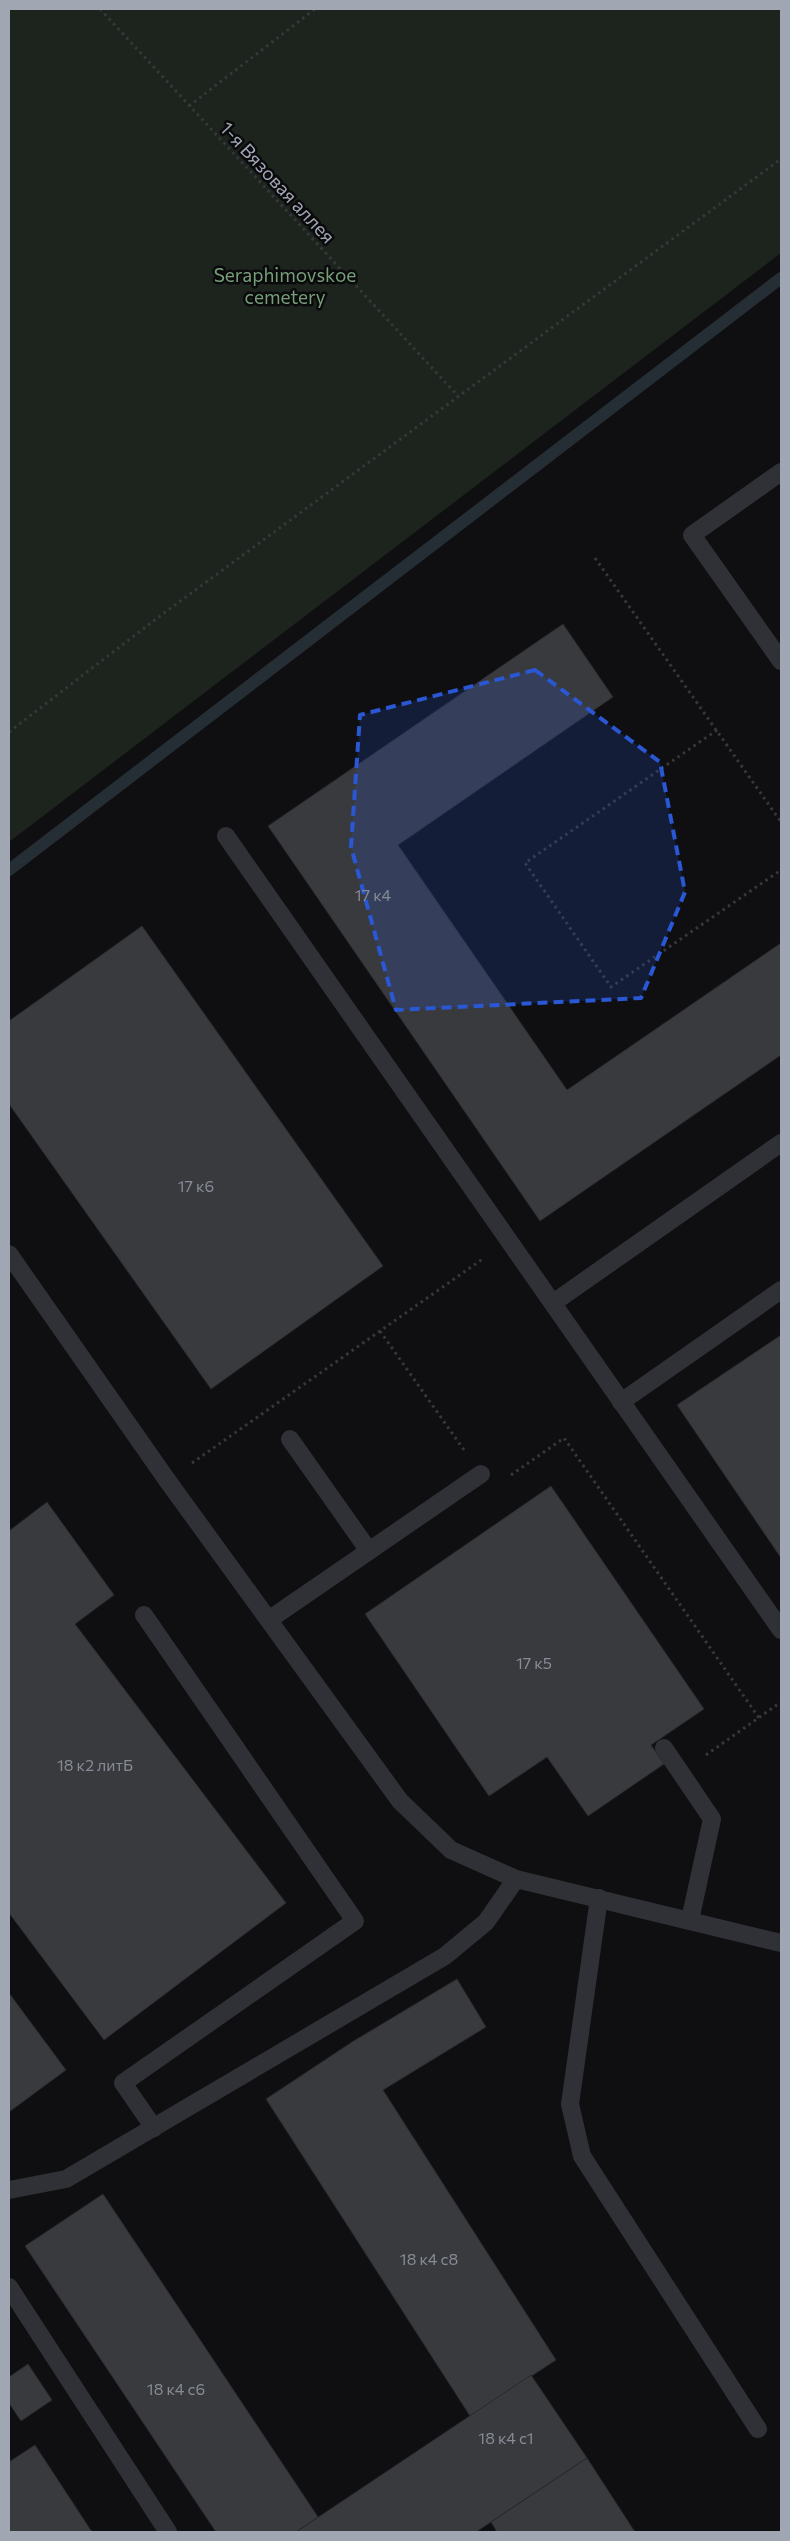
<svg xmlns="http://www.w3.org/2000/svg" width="790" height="2541" font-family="Commissioner,sans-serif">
<rect width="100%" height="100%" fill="#0f0f11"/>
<!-- green -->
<polygon fill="#1c241d" points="9,9 781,9 781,253 9,842"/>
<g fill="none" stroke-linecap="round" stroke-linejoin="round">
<!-- stream -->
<polyline stroke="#262e35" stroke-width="12" points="9,870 781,278"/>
</g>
<!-- building -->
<g fill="#393a3e" stroke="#29292d">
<polygon points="563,624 613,697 398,845 567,1090 781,943 781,1055 540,1221 268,826"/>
<polygon points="142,926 383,1266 211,1389 9,1104 9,1021"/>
<polygon points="781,1335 781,1558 677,1405"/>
<polygon points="551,1486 704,1709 651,1745 664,1764 588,1816 547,1757 489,1796 365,1614"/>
<polygon points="47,1502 114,1595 75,1624 286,1903 104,2040 9,1913 9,1531"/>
<polygon points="457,1979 486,2027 383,2090 556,2360 470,2416 266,2099 352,2042"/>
<polygon points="9,1993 66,2070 9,2112"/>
<polygon points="103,2194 318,2517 296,2532 216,2532 25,2246"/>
<polygon points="28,2364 52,2400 21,2421 9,2403 9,2377"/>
<polygon points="531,2375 587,2458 476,2532 296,2532"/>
<polygon points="35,2445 92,2532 9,2532 9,2462"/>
<polygon points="587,2458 635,2532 497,2532 491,2522"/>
</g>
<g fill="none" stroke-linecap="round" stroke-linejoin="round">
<!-- path -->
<g stroke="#36383d" stroke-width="3" stroke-dasharray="2.5 4" stroke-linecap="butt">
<polyline points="100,9 458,396"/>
<polyline points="189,106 315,9"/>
<polyline points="595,558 781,822"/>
<polyline points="717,730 525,863 611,987 781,870"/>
<polyline points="9,732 156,619 781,159"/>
<polyline points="380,1331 464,1450"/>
<polyline points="192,1463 484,1258"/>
<polyline points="511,1475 564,1438 759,1718"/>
<polyline points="706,1755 781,1702"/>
</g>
<!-- lane -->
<g stroke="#303136" stroke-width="18">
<polyline points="781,472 692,535 781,661"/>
<polyline points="226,836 781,1630"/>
<polyline points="9,1254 167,1480 400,1801 451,1850 516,1879 781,1943"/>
<polyline points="553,1303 781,1143"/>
<polyline points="621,1402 781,1290"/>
<polyline points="290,1439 369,1551"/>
<polyline points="144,1615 355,1921 123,2083 154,2128"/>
<polyline points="270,1619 481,1474"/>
<polyline points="664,1748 712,1819 690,1920"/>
<polyline points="599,1898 570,2104 582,2156 758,2429"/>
<polyline points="9,2190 66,2179 445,1956 486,1922 516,1879"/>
<polyline points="9,2287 168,2532"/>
</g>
</g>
<!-- marked area -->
<path fill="#2a57d4" fill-opacity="0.2" stroke="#2a57d4" stroke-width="4" stroke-dasharray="10 6" stroke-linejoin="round" d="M535 670 660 762 685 892 641 998 396 1010 351 847 360 715Z"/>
<g text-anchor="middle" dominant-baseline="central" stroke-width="5" stroke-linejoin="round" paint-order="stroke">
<!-- number labels -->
<g font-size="16" fill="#868b95">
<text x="373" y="894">17 к4</text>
<text x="196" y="1185">17 к6</text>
<text x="534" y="1662">17 к5</text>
<text x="95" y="1764">18 к2 литБ</text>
<text x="429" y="2258">18 к4 с8</text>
<text x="176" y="2388">18 к4 с6</text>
<text x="506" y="2437">18 к4 с1</text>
</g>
<!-- street labels -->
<g font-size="19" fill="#a0a6b2" stroke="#0a0a0c">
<text transform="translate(278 182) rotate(47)">1-я Вязовая аллея</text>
</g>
<!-- park labels -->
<g font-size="19" fill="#769f78" stroke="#0a0a0c">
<text x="285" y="274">Seraphimovskoe<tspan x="285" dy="22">cemetery</tspan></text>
</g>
</g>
<!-- border -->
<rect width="790" height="2541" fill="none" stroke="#a0a6b2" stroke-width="20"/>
</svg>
